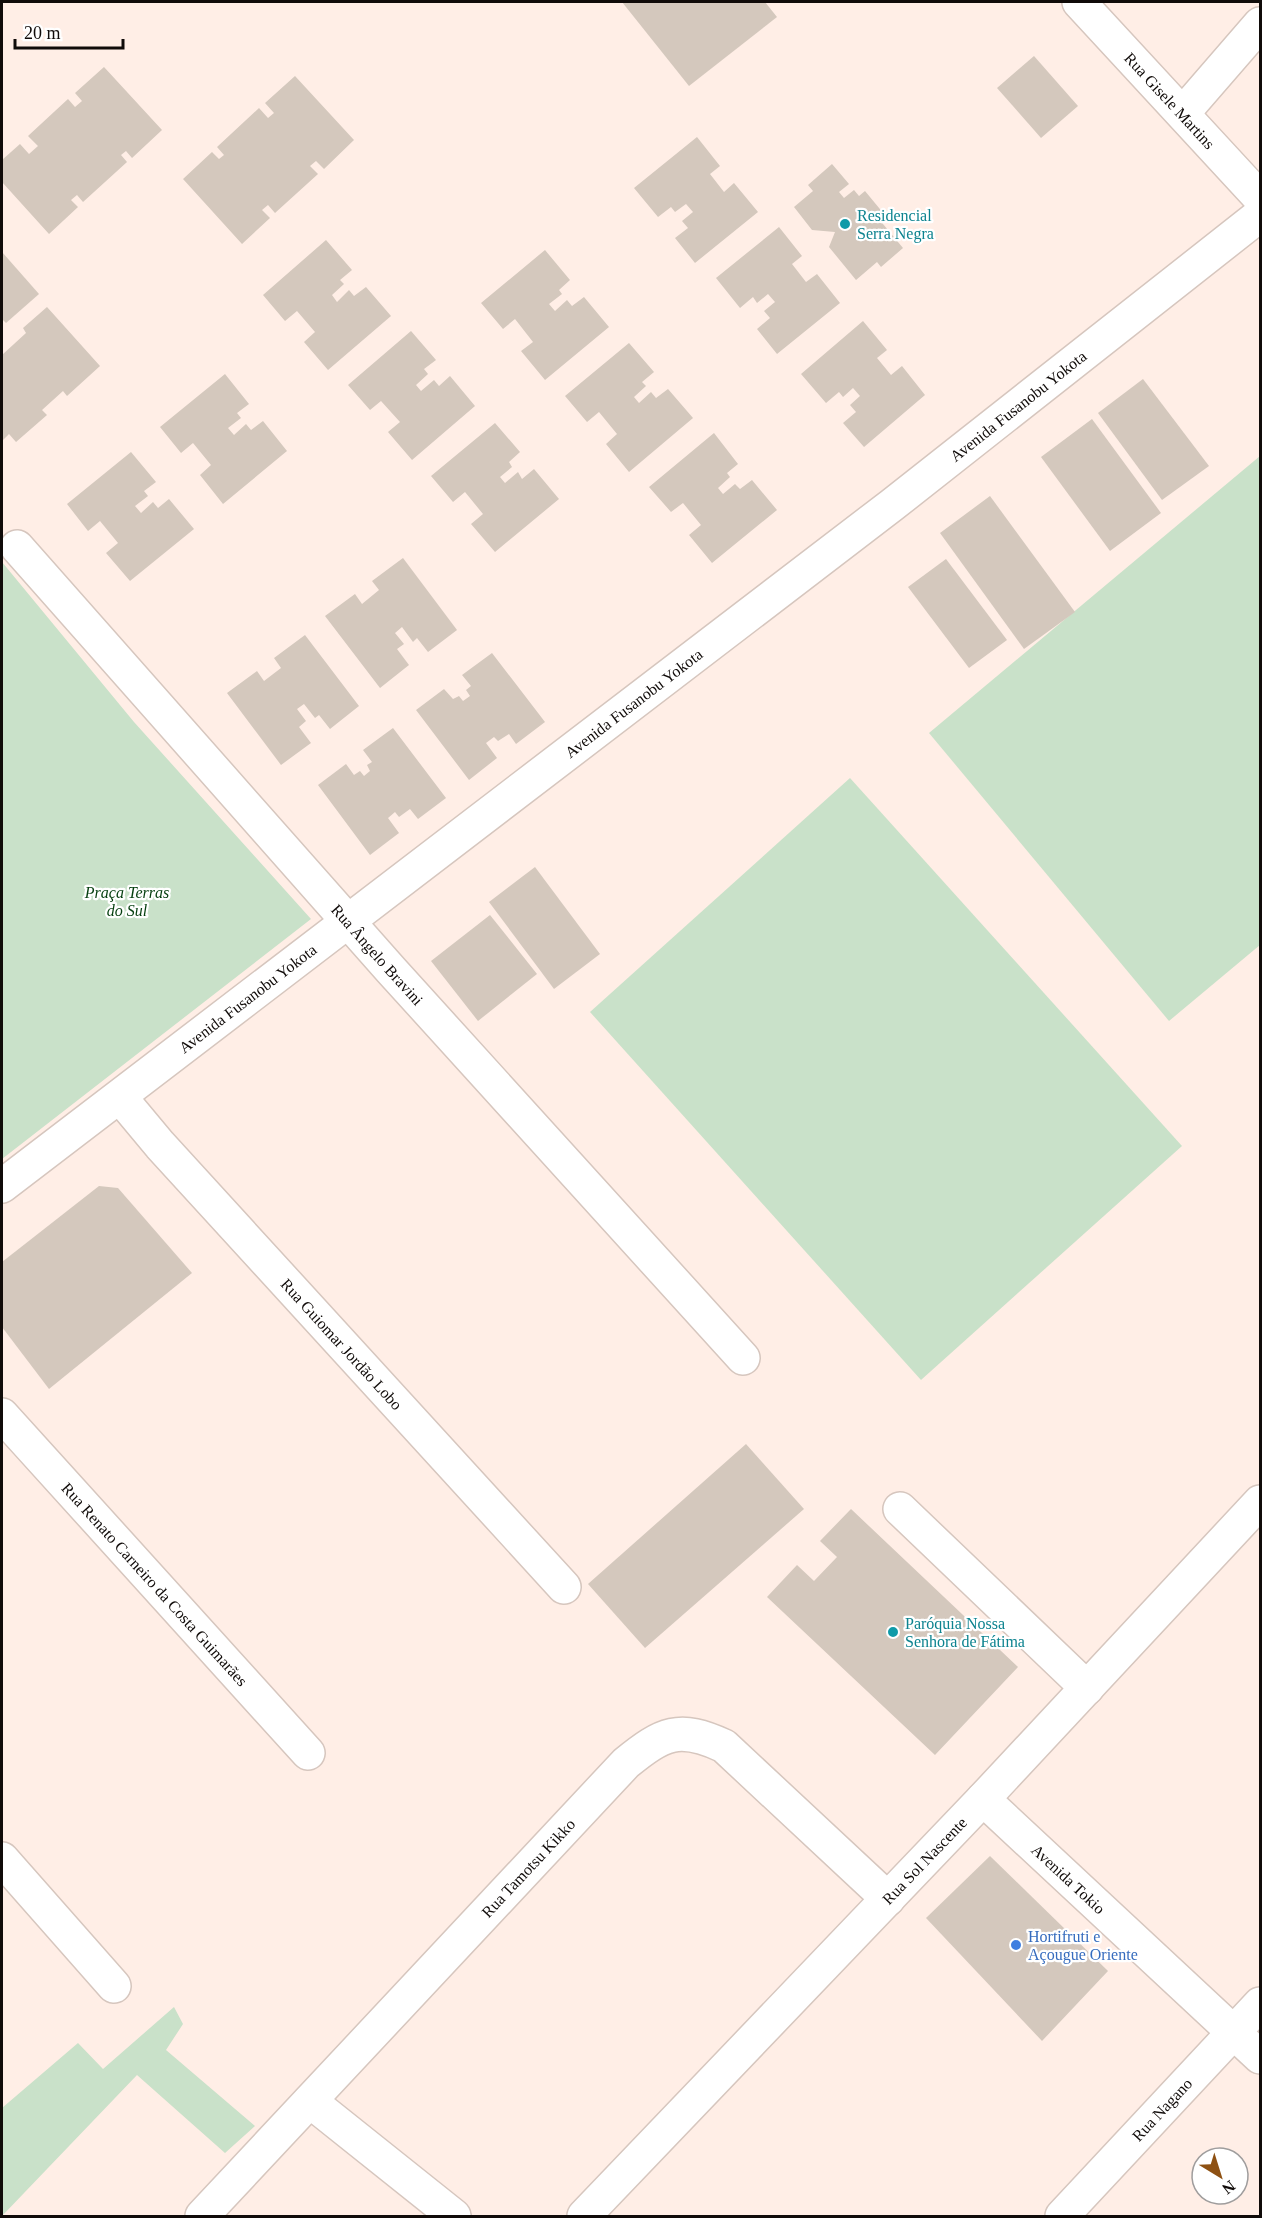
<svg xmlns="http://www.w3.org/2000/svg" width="1262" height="2218" font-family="Georgia,serif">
<rect width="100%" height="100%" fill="#ffeee6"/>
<!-- green -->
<g fill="#c9e1c9">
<polygon points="1260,456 1260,945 1169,1021 929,733"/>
<polygon points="2,562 134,722 311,919 2,1159"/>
<polygon points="850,778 1182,1146 921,1380 590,1012"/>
<polygon points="174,2007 183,2024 166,2050 255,2126 225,2153 137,2075 2,2216 2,2108 78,2043 103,2069"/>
</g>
<!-- building -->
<g fill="#d4c8bd">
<polygon points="622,2 765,2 777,17 689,86"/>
<polygon points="1034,56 1078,106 1041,138 997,88"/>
<polygon points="104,67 162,130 132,158 126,151 121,155 127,162 83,202 77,195 71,200 78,207 49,234 2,182 2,160 20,144 29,154 38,146 28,136 68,99 75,107 82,101 75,93"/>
<polygon points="295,76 354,140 324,169 316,161 310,166 318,174 275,213 268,205 262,210 270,218 242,244 183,179 212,152 219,159 224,155 217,147 259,108 268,118 274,113 265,103"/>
<polygon points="697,137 720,166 710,174 724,192 734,183 758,212 695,263 675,238 688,228 682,221 693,212 686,204 675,212 671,207 658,217 634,188"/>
<polygon points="832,164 849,184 839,192 844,198 854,190 859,196 865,191 884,214 878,218 903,248 881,267 877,262 856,280 829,247 835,232 812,230 794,207 813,191 808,185"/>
<polygon points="779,227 802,256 792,264 806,282 817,274 840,303 777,354 757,329 770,318 764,311 775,302 768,294 757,303 753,297 740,308 716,278"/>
<polygon points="326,240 352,270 340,280 344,284 332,295 337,302 349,290 354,296 366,287 391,316 328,370 304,342 315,332 297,311 285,321 263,295"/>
<polygon points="545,250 570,280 559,290 562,294 549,304 555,311 567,300 572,306 584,297 609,327 545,380 521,351 533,342 515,319 503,329 481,303"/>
<polygon points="2,252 39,294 6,323 2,319"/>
<polygon points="47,307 100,366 67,396 63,391 42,410 47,415 16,442 9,434 2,441 2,355 26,333 23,328"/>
<polygon points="863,321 887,350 877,358 891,375 902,366 925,395 864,447 843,423 856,412 850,405 860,396 853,388 843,397 839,392 826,403 801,374"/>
<polygon points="411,331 436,360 424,369 428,374 416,385 421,391 434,380 439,386 450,376 475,406 412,460 388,432 400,422 381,401 370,410 348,385"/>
<polygon points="629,343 654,372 642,382 646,386 634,397 639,403 651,392 656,398 668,389 693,418 629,472 606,444 617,434 599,412 587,422 565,396"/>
<polygon points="225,374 249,404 237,413 241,418 228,428 234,435 246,424 251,430 263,421 287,451 223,504 200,475 211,465 193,443 181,453 160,427"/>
<polygon points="1143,379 1209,466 1162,500 1098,413"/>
<polygon points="1092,419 1161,513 1110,551 1041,457"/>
<polygon points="495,423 520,452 509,462 512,467 500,477 505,483 518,472 522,479 534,469 559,499 495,552 471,524 483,514 465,492 453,502 431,476"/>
<polygon points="714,433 738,464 727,473 730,477 718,488 723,494 735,484 740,489 752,480 777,510 712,563 689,535 701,525 683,503 671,512 649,487"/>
<polygon points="131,452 156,482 144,491 148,496 135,506 141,513 153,502 158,508 169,499 194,529 130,581 106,553 118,543 100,521 88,531 67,504"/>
<polygon points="990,496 1075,612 1024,649 940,533"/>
<polygon points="403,558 457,630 428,652 417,638 413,642 402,627 395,633 404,644 397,649 409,665 380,688 325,616 355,594 362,604 379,590 372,581"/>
<polygon points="946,559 1007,640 969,668 908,587"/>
<polygon points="305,635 359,706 330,729 319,715 315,718 304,704 297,709 306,721 299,727 311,743 281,765 227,693 257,671 264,681 281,668 274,658"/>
<polygon points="492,653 545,722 516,744 509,734 498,741 494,737 486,743 497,758 469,780 416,710 444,689 453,699 459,696 463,701 470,696 466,690 471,686 462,675"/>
<polygon points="393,728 446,798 418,819 410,809 399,817 395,812 388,818 399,833 370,855 318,785 346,764 354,775 360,771 364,776 370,771 367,765 372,762 363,750"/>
<polygon points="535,867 600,954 554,989 489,902"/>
<polygon points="490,915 537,974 478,1021 431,961"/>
<polygon points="99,1186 118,1188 192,1273 49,1389 2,1327 2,1262"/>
<polygon points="746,1444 804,1509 645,1648 588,1584"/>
<polygon points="851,1509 1018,1667 935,1755 767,1597 797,1565 814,1581 837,1557 820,1541"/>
<polygon points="990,1856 1108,1971 1042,2041 926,1918"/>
</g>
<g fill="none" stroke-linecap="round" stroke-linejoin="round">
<!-- minor casing -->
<g stroke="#d6c6be" stroke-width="36">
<g id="minor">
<path id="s1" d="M1079 2 1260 198"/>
<polyline points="1183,113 1260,24"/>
<path id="s2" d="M17 547 391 970 743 1358"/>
<path id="s3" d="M120 1097 160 1145 564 1587"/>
<path id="s4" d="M2 1186 892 505 1260 215"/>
<path id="s5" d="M2 1415 308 1753"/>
<polyline points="900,1509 1087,1688"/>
<path id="s6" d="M983 1799 1260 2057"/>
<polyline points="2,1859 114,1986"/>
<polyline points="310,2101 454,2216"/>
<path id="s7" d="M202 2216 626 1763C663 1733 679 1725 724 1746L888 1899"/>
<path id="s8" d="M584 2216 983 1799 1260 1502"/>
<path id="s9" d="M1062 2216 1260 2004"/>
</g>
</g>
<!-- minor -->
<use href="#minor" stroke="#fff" stroke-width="33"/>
</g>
<!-- markers -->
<g fill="#0f9aa8" stroke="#fff" stroke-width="2">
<circle cx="845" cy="224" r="6"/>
<circle cx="893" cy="1632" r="6"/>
</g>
<circle fill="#3f7fe0" stroke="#fff" stroke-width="2" cx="1016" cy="1945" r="6"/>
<g text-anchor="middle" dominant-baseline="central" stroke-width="4.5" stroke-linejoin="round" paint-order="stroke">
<!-- street labels -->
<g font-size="16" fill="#100b09" stroke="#fff">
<text stroke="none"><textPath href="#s1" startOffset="134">Rua Gisele Martins</textPath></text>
<text stroke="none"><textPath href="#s4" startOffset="1281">Avenida Fusanobu Yokota</textPath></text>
<text stroke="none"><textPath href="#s4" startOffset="795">Avenida Fusanobu Yokota</textPath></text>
<text stroke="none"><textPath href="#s2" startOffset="544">Rua Ângelo Bravini</textPath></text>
<text stroke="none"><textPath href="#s4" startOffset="309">Avenida Fusanobu Yokota</textPath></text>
<text stroke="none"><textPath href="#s3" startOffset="332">Rua Guiomar Jordão Lobo</textPath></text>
<text stroke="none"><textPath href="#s5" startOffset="228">Rua Renato Carneiro da Costa Guimarães</textPath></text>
<text stroke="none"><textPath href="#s8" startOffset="492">Rua Sol Nascente</textPath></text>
<text stroke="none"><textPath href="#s7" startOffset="477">Rua Tamotsu Kikko</textPath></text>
<text stroke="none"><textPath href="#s6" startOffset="117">Avenida Tokio</textPath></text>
<text stroke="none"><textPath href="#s9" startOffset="146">Rua Nagano</textPath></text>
</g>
<!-- culture labels -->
<g font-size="16" fill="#0d838f" stroke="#fff" text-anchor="start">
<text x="857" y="215">Residencial<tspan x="857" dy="18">Serra Negra</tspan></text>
<text x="905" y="1623">Paróquia Nossa<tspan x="905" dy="18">Senhora de Fátima</tspan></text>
</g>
<!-- park labels -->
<g font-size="16" font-style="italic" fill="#053f0f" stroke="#fff">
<text x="127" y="892">Praça Terras<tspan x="127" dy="18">do Sul</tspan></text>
</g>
<!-- shop labels -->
<g font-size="16" fill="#366cbe" stroke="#fff" text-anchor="start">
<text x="1028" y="1936">Hortifruti e<tspan x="1028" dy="18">Açougue Oriente</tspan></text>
</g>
</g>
<!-- border -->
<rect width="1262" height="2218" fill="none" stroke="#100b09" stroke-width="6"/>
<!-- north arrow -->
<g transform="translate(1220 2176) rotate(142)"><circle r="28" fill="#ffffff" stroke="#9f9d9d" stroke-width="1.5"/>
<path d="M0-4.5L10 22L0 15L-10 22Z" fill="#8e5113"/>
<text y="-9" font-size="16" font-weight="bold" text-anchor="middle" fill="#100b09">N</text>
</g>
<!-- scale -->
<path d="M15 39v9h108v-9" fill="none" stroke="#100b09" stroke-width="3"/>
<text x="24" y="39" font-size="18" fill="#100b09" stroke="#ffffff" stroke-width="4.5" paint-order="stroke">20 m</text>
</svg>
